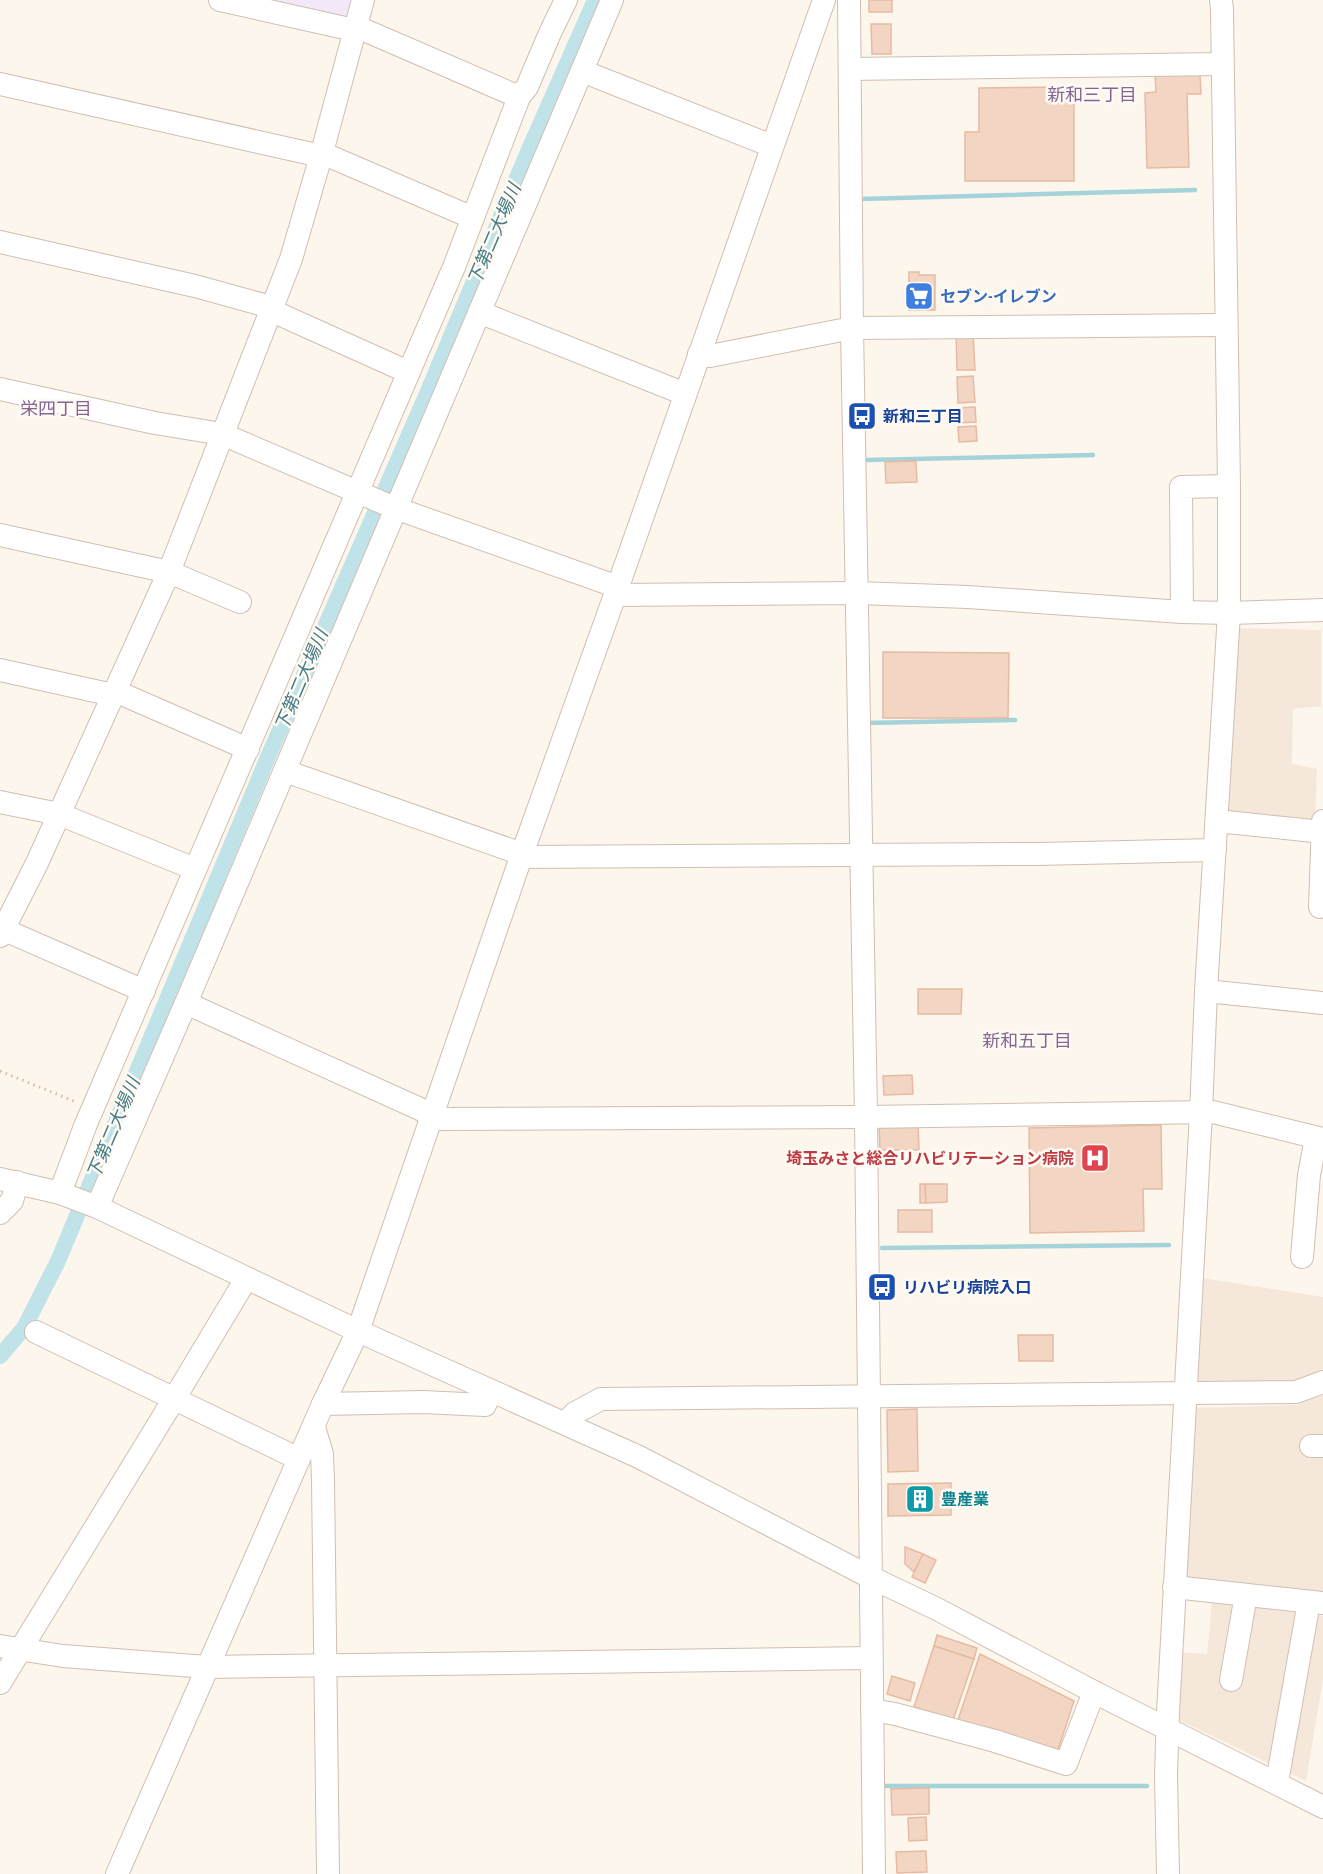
<svg xmlns="http://www.w3.org/2000/svg" width="1323" height="1874" font-family="'PT Sans Narrow','Noto Sans JP',sans-serif">
<rect width="100%" height="100%" fill="#fdf6ec"/>
<!-- residential -->
<g fill="#f5e8da">
<polygon points="1235,628 1321,630 1321,706 1293,709 1292,764 1317,769 1315,826 1223,815"/>
<polygon points="1197,1277 1323,1297 1323,1372 1296,1384 1193,1384"/>
<polygon points="1323,1395 1323,1594 1184,1580 1195,1408 1296,1405"/>
<polygon points="1212,1600 1323,1616 1323,1680 1306,1781 1179,1720 1179,1652 1207,1654"/>
</g>
<!-- education -->
<polygon fill="#f3e8fa" points="267,0 354,0 349,18"/>
<g fill="none" stroke-linecap="round" stroke-linejoin="round">
<!-- stream -->
<g stroke="#a5d3da" stroke-width="4.5">
<polyline points="861,199 1195,190"/>
<polyline points="866,460 1093,455"/>
<polyline points="865,723 1015,720"/>
<polyline points="882,1248 1169,1245"/>
<polyline points="886,1786 1147,1786"/>
</g>
<!-- canal -->
<polyline stroke="#bfe3e8" stroke-width="16" points="0,1356 24,1328 58,1261 268,757 429,389 527,154 595,0"/>
</g>
<!-- building -->
<g fill="#f3d5c3" stroke="#e6bba3" stroke-width="1.5">
<rect x="869" y="0" width="23" height="12"/>
<polygon points="871,24 891,24 891,54 872,54"/>
<polygon points="1200,74 1201,94 1187,94 1189,167 1147,168 1145,93 1156,92 1155,75"/>
<polygon points="1074,87 1074,181 965,181 965,132 979,132 979,88"/>
<polygon points="909,272 919,272 919,275 935,275 935,310 909,310"/>
<polygon points="973,333 975,370 957,370 956,334"/>
<polygon points="973,376 975,402 958,403 957,377"/>
<polygon points="975,407 976,422 958,423 957,408"/>
<polygon points="976,426 977,441 959,442 958,427"/>
<polygon points="916,461 917,482 886,483 885,462"/>
<polygon points="883,652 1009,653 1008,718 883,718"/>
<polygon points="918,989 962,989 961,1014 918,1014"/>
<polygon points="912,1075 913,1094 884,1095 883,1076"/>
<polygon points="918,1122 919,1150 880,1150 879,1123"/>
<polygon points="1161,1125 1162,1189 1143,1189 1144,1231 1030,1233 1029,1128"/>
<polygon points="920,1184 925,1184 926,1203 920,1203"/>
<polygon points="925,1184 947,1184 947,1202 926,1203"/>
<rect x="898" y="1210" width="34" height="22"/>
<polygon points="1018,1335 1053,1335 1053,1361 1019,1361"/>
<polygon points="917,1409 918,1471 888,1472 887,1410"/>
<polygon points="951,1483 951,1515 888,1516 888,1484"/>
<polygon points="905,1547 923,1554 914,1572 905,1564"/>
<polygon points="923,1554 936,1560 925,1583 912,1577"/>
<polygon points="937,1635 977,1648 974,1659 934,1646"/>
<polygon points="934,1646 974,1659 953,1720 914,1707"/>
<polygon points="980,1654 1074,1701 1057,1753 958,1720"/>
<polygon points="892,1676 915,1683 910,1701 887,1694"/>
<polygon points="929,1788 929,1814 892,1815 891,1789"/>
<polygon points="926,1817 927,1840 909,1841 908,1818"/>
<polygon points="926,1851 927,1872 897,1873 896,1852"/>
</g>
<g fill="none" stroke-linecap="round" stroke-linejoin="round">
<!-- minor casing -->
<g stroke="#d1beb0" stroke-width="24">
<g id="minor">
<polyline points="220,0 354,30"/>
<polyline points="849,0 852,328 866,1117 874,1874"/>
<polyline points="355,26 519,97"/>
<polyline points="850,69 1222,64"/>
<polyline points="582,71 772,146"/>
<polyline points="0,84 321,156"/>
<polyline points="322,153 473,218"/>
<polyline points="0,242 195,286 271,307"/>
<polyline points="270,310 408,372"/>
<polyline points="479,312 685,394"/>
<polyline points="699,354 710,356 852,328 1226,325"/>
<polyline points="0,389 155,423 222,434 395,508 618,587"/>
<polyline points="0,535 169,572 240,602"/>
<polyline points="615,595 858,593 968,597 1182,612 1229,613 1323,610"/>
<polyline points="1182,612 1181,487 1229,486"/>
<polyline points="0,670 113,695"/>
<polyline points="115,691 248,749"/>
<polyline points="285,771 522,854"/>
<polyline points="0,802 59,814 195,869"/>
<polyline points="1217,821 1323,832"/>
<polyline points="521,857 1037,854 1215,850"/>
<polyline points="1320,907 1323,821"/>
<polyline points="0,928 144,991"/>
<polyline points="0,936 37,863 169,572 291,259 321,156 363,0"/>
<polyline points="1206,991 1323,1003"/>
<polyline points="186,1003 431,1114"/>
<polyline points="429,1119 866,1117 1213,1112 1323,1139"/>
<polyline points="0,1179 60,1193 97,1207 358,1331 639,1457 870,1577 937,1609 1094,1692 1323,1807"/>
<polyline points="60,1193 86,1124 454,267 519,97 527,87 550,33 566,0"/>
<polyline points="97,1207 186,1003 612,0"/>
<polyline points="0,1213 12,1201 17,1182"/>
<polyline points="1302,1257 1309,1175 1316,1138"/>
<polyline points="36,1332 299,1459"/>
<polyline points="323,1404 423,1402 485,1405 491,1391"/>
<polyline points="565,1423 575,1413 601,1399 1296,1392 1323,1382"/>
<polyline points="314,1427 322,1454 323,1480 328,1874"/>
<polyline points="1311,1446 1323,1446"/>
<polyline points="1174,1587 1322,1603"/>
<polyline points="0,1646 63,1656 207,1667 871,1658"/>
<polyline points="1231,1680 1246,1595"/>
<polyline points="0,1683 174,1399 246,1279"/>
<polyline points="872,1710 895,1714 995,1741 1066,1764 1094,1692"/>
<polyline points="1277,1782 1309,1602"/>
<polyline points="117,1874 323,1404 358,1331 521,857 615,595 824,0"/>
<polyline points="1168,1874 1166,1775 1168,1713 1201,1113 1206,991 1229,613 1229,486 1222,10 1221,0"/>
</g>
</g>
<!-- path -->
<polyline stroke="#d9b8a5" stroke-width="3" stroke-dasharray="1.5 4.5" stroke-linecap="butt" points="0,1071 76,1102"/>
<!-- minor -->
<use href="#minor" stroke="#fff" stroke-width="22"/>
</g>
<!-- icons -->
<defs>
<g id="supermarket-square" transform="scale(1.5)"><rect x="-9" y="-9" width="18" height="18" rx="4" fill="#3f7fe0" stroke="#fffaf3"/><path d="M-6-5.5h2.5l.6 2H6L4.5 2H-2.5L-4.4-4H-6ZM-1.5 3.2a1.3 1.3 0 1 0 .1 0ZM3 3.2a1.3 1.3 0 1 0 .1 0Z" fill="#fff"/></g>
<g id="bus-square" transform="scale(1.5)"><rect x="-9" y="-9" width="18" height="18" rx="4" fill="#1a4fb4" stroke="#fffaf3"/><path d="M-5-6H5V4H4V6H2V4H-2V6H-4V4H-5ZM-3.5-4V0h7V-4ZM-3.5 1.2v1.5H-2V1.2ZM2 1.2v1.5H3.5V1.2Z" fill="#fff"/></g>
<g id="hospital-square" transform="scale(1.5)"><rect x="-9" y="-9" width="18" height="18" rx="4" fill="#e0444e" stroke="#fffaf3"/><path d="M-5-5h3v3.5h4V-5h3V5h-3V1.5h-4V5h-3Z" fill="#fff"/></g>
<g id="building-square" transform="scale(1.5)"><rect x="-9" y="-9" width="18" height="18" rx="4" fill="#0f9aa8" stroke="#fffaf3"/><path d="M-4-6H4V6H1V3H-1V6H-4ZM-2.5-4.3h1.7v1.8h-1.7ZM.8-4.3h1.7v1.8H.8ZM-2.5-1h1.7V.8h-1.7ZM.8-1h1.7V.8H.8Z" fill="#fff"/></g>
</defs>
<g fill-rule="evenodd">
<use href="#supermarket-square" x="919" y="296"/>
<use href="#bus-square" x="862" y="416"/>
<use href="#hospital-square" x="1095" y="1158"/>
<use href="#bus-square" x="882" y="1287"/>
<use href="#building-square" x="920" y="1499"/>
</g>
<g text-anchor="middle" dominant-baseline="central" stroke-width="5" stroke-linejoin="round" paint-order="stroke">
<!-- shop labels -->
<g font-size="16" font-weight="bold" fill="#366cbe" stroke="#fffaf3" text-anchor="start">
<text x="940" y="296">セブン-イレブン</text>
</g>
<!-- transit labels -->
<g font-size="16" font-weight="bold" fill="#164399" stroke="#fffaf3" text-anchor="start">
<text x="883" y="416">新和三丁目</text>
<text x="903" y="1287">リハビリ病院入口</text>
</g>
<!-- health labels -->
<g font-size="16" font-weight="bold" fill="#be3a42" stroke="#fffaf3" text-anchor="end">
<text x="1074" y="1158">埼玉みさと総合リハビリテーション病院</text>
</g>
<!-- culture labels -->
<g font-size="16" font-weight="bold" fill="#0d838f" stroke="#fffaf3" text-anchor="start">
<text x="941" y="1499">豊産業</text>
</g>
<!-- neighbourhood labels -->
<g font-size="18" fill="#846695" stroke="#fffaf3">
<text x="1092" y="94">新和三丁目</text>
<text x="56" y="408">栄四丁目</text>
<text x="1027" y="1040">新和五丁目</text>
</g>
<!-- water labels -->
<g font-size="18" font-style="italic" fill="#437c86" stroke="#fffaf3">
<text transform="translate(494 234) rotate(-67)">下第二大場川</text>
<text transform="translate(301 680) rotate(-67)">下第二大場川</text>
<text transform="translate(113 1128) rotate(-67)">下第二大場川</text>
</g>
</g>
</svg>
